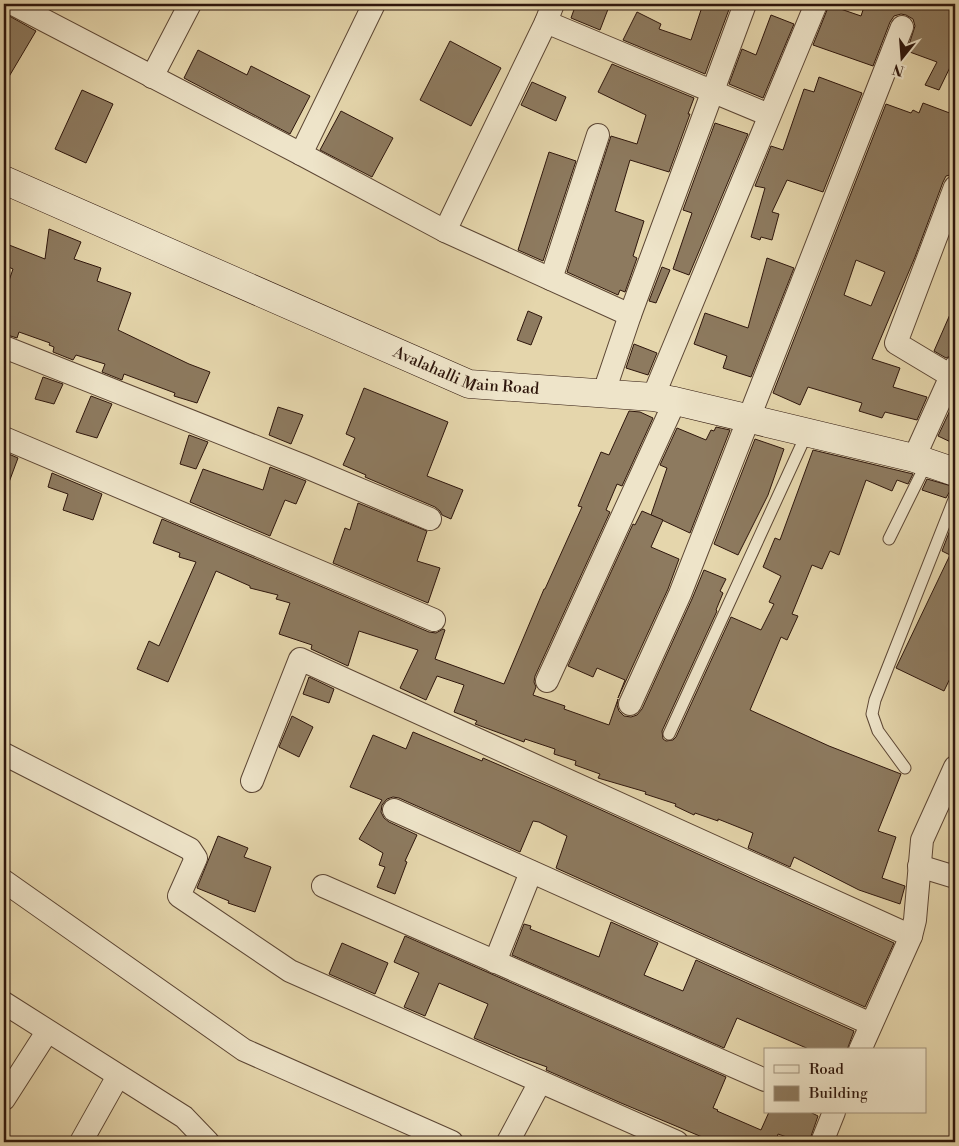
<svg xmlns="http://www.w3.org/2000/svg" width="959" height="1146" font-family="'Libre Bodoni',serif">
<rect width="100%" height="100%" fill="#e5d6ac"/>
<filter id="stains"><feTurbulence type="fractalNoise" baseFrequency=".004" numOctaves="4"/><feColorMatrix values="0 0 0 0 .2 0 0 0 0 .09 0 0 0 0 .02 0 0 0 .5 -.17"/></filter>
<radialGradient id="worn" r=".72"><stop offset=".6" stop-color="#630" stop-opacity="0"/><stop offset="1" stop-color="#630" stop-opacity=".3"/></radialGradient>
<!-- building -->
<g fill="#8d7a5f" stroke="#2e160c" fill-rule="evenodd">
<polygon points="576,4 610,4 600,30 571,18"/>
<polygon points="703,4 731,4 705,74 623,40 637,12 661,24 659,29 691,40"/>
<polygon points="865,4 946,4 955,7 955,57 939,90 925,85 937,62 907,51 915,26 913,19 906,15 901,14 894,16 890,22 873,66 813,45 829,5 861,16"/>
<polygon points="4,13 36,31 4,85"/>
<polygon points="771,15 794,24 763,98 729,84 742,49 756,55"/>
<polygon points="450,41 501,68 471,126 420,100"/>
<polygon points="198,50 247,75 251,66 310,96 290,134 184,78"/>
<polygon points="612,64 694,98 688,114 690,114 669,172 630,160 615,211 644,221 633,256 637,258 625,292 620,290 618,295 567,272 611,136 637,144 646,115 598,92"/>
<polygon points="819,77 862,93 823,192 787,180 772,212 779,214 772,240 761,237 760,240 751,237 765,188 755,186 771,146 783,150 804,89 814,92"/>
<polygon points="532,82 566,97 556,121 521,105"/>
<polygon points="82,90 113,104 86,163 55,149"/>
<path d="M923 103 955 115V170L954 174 946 176 943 182 915 257 872 359 900 368 893 387 927 397 917 420 885 412 882 418 859 411 862 403 808 387 800 405 773 393 886 104 911 113 913 110 919 113ZM856 260 885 272 871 306 844 295Z"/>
<polygon points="341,111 393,138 372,177 320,150"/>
<polygon points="715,123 748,134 689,275 673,269 692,213 683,210"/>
<polygon points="549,152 576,161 543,261 518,250"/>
<polygon points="49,229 81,242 74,259 101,268 97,281 131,293 118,330 189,364 210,372 197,403 174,396 175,393 124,374 122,380 102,372 105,364 76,355 73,360 53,352 54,347 49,345 50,343 19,332 17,338 4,334 4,295 13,269 4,265 4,243 45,259"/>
<polygon points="767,258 794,268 751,377 723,368 727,356 694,344 705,313 748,328"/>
<polygon points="662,267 670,270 656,303 649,301"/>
<polygon points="955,303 955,354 946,358 934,351"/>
<polygon points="528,311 542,317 531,345 517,340"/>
<polygon points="634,344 657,353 648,375 626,368"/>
<polygon points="43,377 63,384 54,404 35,399"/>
<polygon points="364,388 448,422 427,476 463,490 451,519 442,515 440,511 435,507 365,477 366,475 343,465 355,438 346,434"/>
<polygon points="91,396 112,404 97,438 76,432"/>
<polygon points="953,404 955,404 955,444 938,436"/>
<polygon points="278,407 303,415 291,444 269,435"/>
<polygon points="629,411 640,412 653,418 622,486 617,484 606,510 610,512 535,676 534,682 536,687 533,695 565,706 564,709 609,725 618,699 617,705 619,711 624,716 631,717 637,715 642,709 692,599 704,570 726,579 720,591 723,593 716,610 717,611 662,731 663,739 666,741 673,740 676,737 731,617 761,630 774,604 769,602 781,576 763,567 775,538 780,540 813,450 913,474 908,484 897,480 892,491 866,480 839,555 830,551 822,569 812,565 792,614 798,616 787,640 781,637 750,710 829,746 901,774 878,831 896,837 882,878 905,886 900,904 859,890 794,857 790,867 748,848 753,833 718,819 718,821 695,813 694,815 675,806 676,804 645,794 646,792 598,778 600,774 575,765 576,761 554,754 555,749 525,739 524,742 475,724 477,721 454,712 464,685 437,676 426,700 400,688 418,650 359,631 348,666 311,649 312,645 279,634 290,603 276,599 278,595 250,588 250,586 216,571 168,682 137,669 149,641 159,646 196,562 179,557 180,553 153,543 162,519 429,632 436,633 443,629 445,630 435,659 504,684 544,589 545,589 582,507 578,506 601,452 609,455"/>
<polygon points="716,427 730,430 690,533 651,515 667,468 660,465 677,428 706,440 711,430 714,431"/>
<polygon points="189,435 208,442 196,469 180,464"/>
<polygon points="755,439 784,449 768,495 738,555 714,544"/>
<polygon points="4,452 18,458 5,493 4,493"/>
<polygon points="270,467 306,481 296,504 285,500 270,536 190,502 203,469 263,490"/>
<polygon points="52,473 102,494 93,520 63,510 68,494 48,487"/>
<polygon points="927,479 955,487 955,490 950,491 946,498 922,490"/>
<polygon points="358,503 427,531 417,561 440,568 428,603 333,563 345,528 350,530"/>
<polygon points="642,511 663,520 651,547 679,559 668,589 618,698 625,680 597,668 593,677 568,666 633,524 635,525"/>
<polygon points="955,517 955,668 944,691 896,668 950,555 942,551"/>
<polygon points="309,677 334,689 329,703 303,694"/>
<polygon points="292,716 313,727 299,757 279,747"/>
<polygon points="413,732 482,761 483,758 555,789 894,943 865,1007 556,868 567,836 539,822 533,821 520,852 399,798 393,797 387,799 382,805 381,812 384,818 389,822 417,835 405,861 407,862 395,894 377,887 385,867 379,865 383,853 359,839 382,800 350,787 373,735 406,749"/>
<polygon points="218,836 248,848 244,857 271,867 255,912 228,903 229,901 197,888"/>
<polygon points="611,922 658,943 644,975 683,991 696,960 854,1031 847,1050 811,1050 737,1018 724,1048 512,955 524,924 531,926 530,929 599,957"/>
<polygon points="405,936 726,1077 713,1108 718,1110 717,1111 761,1130 769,1112 810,1112 818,1116 809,1142 801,1142 778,1134 777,1137 790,1142 714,1142 621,1103 546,1070 547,1067 519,1057 474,1038 488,1004 439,983 425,1016 404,1007 419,973 394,962"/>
<polygon points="342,943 388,963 375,994 329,974"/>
</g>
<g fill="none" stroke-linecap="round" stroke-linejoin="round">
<!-- service casing -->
<g stroke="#5c4634" stroke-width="13">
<g id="service">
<polyline points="889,539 927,462"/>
<polyline points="669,734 807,433"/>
<polyline points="905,768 878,731 872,714 875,700 955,497"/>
</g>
</g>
<!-- minor casing -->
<g stroke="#5c4634" stroke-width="24">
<g id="minor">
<polyline points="13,4 301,154 445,231 630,315"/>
<polyline points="553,4 546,22 769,115"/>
<polyline points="152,77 190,4"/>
<polyline points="301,154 374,4"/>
<polyline points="445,231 546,22"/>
<polyline points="551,279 598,135"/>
<polyline points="4,347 304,466 430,519"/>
<polyline points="951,376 896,343 955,187"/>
<polyline points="603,395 630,315 745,4"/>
<polyline points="653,397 816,4"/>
<polyline points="4,438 434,620"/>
<polyline points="914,458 955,367"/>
<polyline points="547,681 675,401"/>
<polyline points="630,704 680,594 902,27"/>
<polyline points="4,754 190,849 196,858 179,896 290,971 677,1142"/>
<polyline points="252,781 300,659 911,936"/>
<polyline points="394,810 871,1024"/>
<polyline points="919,866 955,877"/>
<polyline points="4,881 244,1050 452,1142"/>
<polyline points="323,886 765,1080"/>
<polyline points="495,962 531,872"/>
<polyline points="4,1003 184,1117 208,1142"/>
<polyline points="860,1050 911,936 915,920 922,840 955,767"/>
<polyline points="4,1099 47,1032"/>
<polyline points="81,1142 118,1076"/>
<polyline points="508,1142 540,1082"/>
<polyline points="822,1142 834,1112"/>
</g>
</g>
<!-- secondary casing -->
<g stroke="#2e160c" stroke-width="29">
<g id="secondary">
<path id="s1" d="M4 180 469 384 653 397 675 401 914 458 955 472"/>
</g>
</g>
<!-- service -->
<use href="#service" stroke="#eee4c9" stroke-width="11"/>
<!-- minor -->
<use href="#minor" stroke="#eee4c9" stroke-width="22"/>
<!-- secondary -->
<use href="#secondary" stroke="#eee4c9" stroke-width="28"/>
</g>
<g text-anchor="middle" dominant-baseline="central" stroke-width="4.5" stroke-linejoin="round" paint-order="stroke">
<!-- street labels -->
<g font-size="16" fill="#2e160c" stroke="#eee4c9">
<text stroke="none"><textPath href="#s1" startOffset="502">Avalahalli Main Road</textPath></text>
</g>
</g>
<!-- margin -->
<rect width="959" height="1146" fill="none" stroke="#e5d6ac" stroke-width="20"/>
<rect x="5" y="5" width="949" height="1136" fill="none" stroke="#2e160c" stroke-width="2.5"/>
<rect x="10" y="10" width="939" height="1126" fill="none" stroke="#2e160c"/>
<!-- legend -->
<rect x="764" y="1048" width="162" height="65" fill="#eee4c9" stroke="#a1927d"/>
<rect x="774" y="1065" width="25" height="8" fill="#eee4c9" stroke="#a1927d"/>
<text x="809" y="1074" font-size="15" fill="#2e160c">Road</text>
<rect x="774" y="1086" width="25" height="15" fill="#8d7a5f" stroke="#a1927d"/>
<text x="809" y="1098" font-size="15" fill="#2e160c">Building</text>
<!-- north arrow -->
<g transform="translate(902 58) rotate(197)" stroke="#eee4c9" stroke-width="4" paint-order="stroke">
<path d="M0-4L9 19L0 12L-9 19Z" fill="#2e160c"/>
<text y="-8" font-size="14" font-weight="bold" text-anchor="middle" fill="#2e160c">N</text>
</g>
<rect width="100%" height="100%" filter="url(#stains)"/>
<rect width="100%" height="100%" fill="url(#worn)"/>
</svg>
